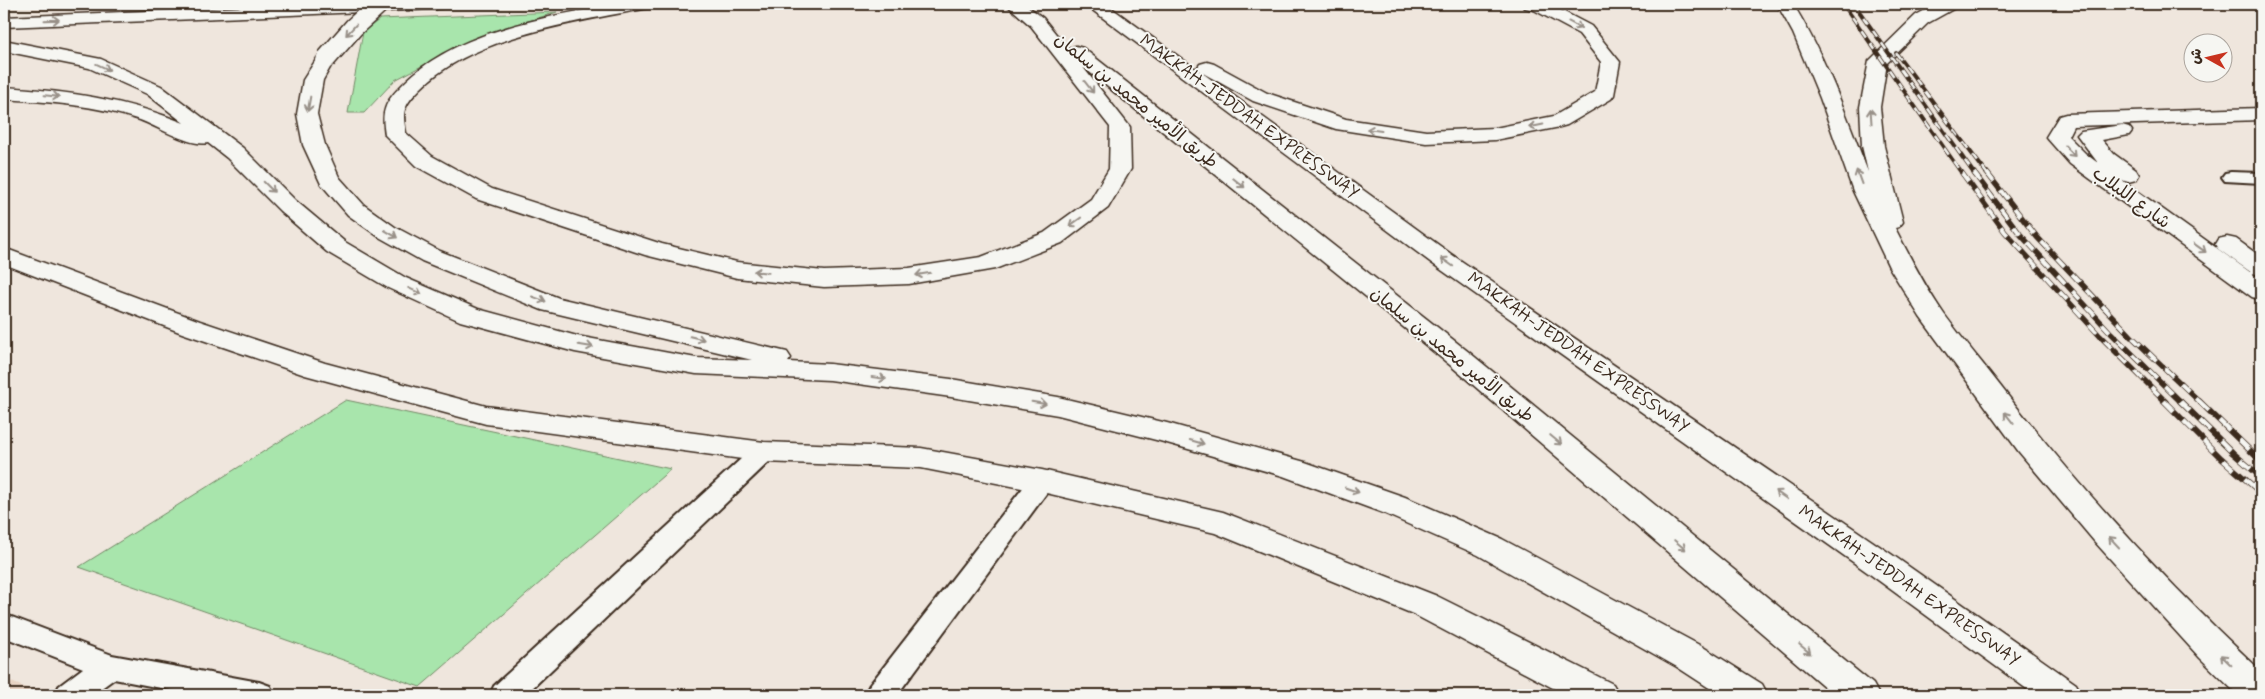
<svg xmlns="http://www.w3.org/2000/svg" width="2265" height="699" font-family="Mynerve,'Playpen Sans Arabic',sans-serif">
<rect width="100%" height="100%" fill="#efe6dd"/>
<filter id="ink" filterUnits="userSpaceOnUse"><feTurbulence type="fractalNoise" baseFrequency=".02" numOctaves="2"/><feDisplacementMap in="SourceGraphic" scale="10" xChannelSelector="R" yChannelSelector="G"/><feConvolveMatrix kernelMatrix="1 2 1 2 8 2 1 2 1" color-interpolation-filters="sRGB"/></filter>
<g filter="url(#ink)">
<!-- built -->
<polygon fill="#e7d3c3" points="4,679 31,690 24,695 4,695"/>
<!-- green -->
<g fill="#a8e5ac" stroke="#728865">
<polygon points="557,12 475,38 395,80 364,113 348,113 363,32 380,19"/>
<polygon points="346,400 671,469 420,687 79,567"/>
</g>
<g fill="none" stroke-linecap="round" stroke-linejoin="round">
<!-- minor casing -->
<g stroke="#3b2a1e" stroke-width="4">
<g id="minor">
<polygon points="2231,172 2261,173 2261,183 2225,181 2222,177 2225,173"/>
<polygon points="764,444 773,446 777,452 773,458 525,695 490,695 494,686 755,446"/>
<polygon points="1042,472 1051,475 1055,481 1051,487 897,695 865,695 869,686 1033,475"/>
<polygon points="4,614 112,655 259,682 270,686 274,695 197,695 114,679 92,695 55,695 59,686 83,668 4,637"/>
</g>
</g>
<!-- tertiary casing -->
<g stroke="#3b2a1e" stroke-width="3">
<g id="tertiary">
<polygon points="2261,108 2261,120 2073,126 2068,136 2086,154 2098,163 2077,135 2081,131 2122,125 2129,127 2132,131 2129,135 2102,140 2114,154 2136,170 2139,175 2136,180 2128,182 2122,180 2261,280 2261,300 2252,297 2070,164 2046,137 2059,116 2066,114"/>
<polygon points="2227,237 2236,239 2261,257 2261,275 2252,273 2218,249 2215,244 2218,239"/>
<polygon points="4,248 200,321 325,363 486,406 764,442 921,448 1042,470 1223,512 1437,596 1613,684 1619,695 1566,695 1413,614 1215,533 1042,492 921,468 764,462 486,424 305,375 182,333 4,264"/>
</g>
</g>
<!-- motorway casing -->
<g stroke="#3b2a1e" stroke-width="3">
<g id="motorway">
<polygon points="317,4 444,4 441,8 435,9 4,27 4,17"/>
<path d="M617 4H652L649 8 643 9C574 22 470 37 420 89 415 94 409 100 406 107 402 115 405 125 406 133L432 156 492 189 662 244 737 262 824 271 909 268 981 257 1044 233 1091 199 1109 169 1110 127 1031 26 1006 4H1025L1043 18 1068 49 1076 46 1083 48 1470 353 1873 684 1879 695H1834L1450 365 1082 66 1130 127 1131 169 1108 208 1062 243 995 269 909 284 824 287 737 278 645 255 476 199 416 166 385 135C384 127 382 117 385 109 388 99 396 91 403 84 455 31 546 17 617 4Z"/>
<polygon points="1089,4 1106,4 1200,72 1197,68 1200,64 1207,62 1214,64 1267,93 1346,119 1426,131 1495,128 1554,116 1595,92 1601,62 1579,34 1534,10 1525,8 1522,4 1549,4 1591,26 1620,62 1614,95 1611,99 1567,125 1560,127 1495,140 1426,143 1336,129 1253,101 1201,72 1451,254 1891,554 2076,684 2082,695 2035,695 1867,572 1433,264 1091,9"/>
<path d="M1777 4H1793C1825 56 1846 114 1868 172L1862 146 1860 107 1869 61 1916 15 1937 4H1957L1955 8 1928 23 1887 63 1880 107 1884 146 1903 222 1899 227 1895 228C1910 257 1925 287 1944 314 1963 340 1985 366 2005 392 2082 491 2169 585 2261 671V695H2238L2200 658 2094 541 2019 452 1920 317 1889 267 1853 191 1820 98 1793 33Z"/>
<path d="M4 40 101 59 161 86 243 148 296 201 345 242 406 278 478 309 577 336 696 358 752 360 542 310 422 261 379 237 348 215 321 184 303 145 297 114 303 80 319 55 326 53 333 55 335 59 323 80 317 114 325 145 339 177 364 205 395 227 440 251 559 298 787 352 791 358 788 362 830 364 951 379 1058 397 1167 423 1305 462 1405 497 1502 539 1703 647 1762 684 1768 695H1720L1677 667 1478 555 1383 513 1283 476 1160 441 1058 415 951 397 830 380 696 374 575 352 460 321 388 288 327 252 280 211 227 158 208 143C191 147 158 127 140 120 96 105 50 102 4 99V87C66 91 125 99 184 123L147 94 89 68 4 51Z"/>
</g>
</g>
<!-- minor -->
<use href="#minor" fill="#f6f6f2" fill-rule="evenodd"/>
<!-- tertiary -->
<use href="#tertiary" fill="#f6f6f2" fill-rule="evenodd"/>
<!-- motorway -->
<use href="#motorway" fill="#f6f6f2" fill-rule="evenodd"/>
<!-- rail-far2 casing -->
<g stroke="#3b2a1e" stroke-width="4">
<g id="rail-far2">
<polyline points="1843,4 1963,175"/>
<polyline points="1854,4 1975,175"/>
<polyline points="1896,53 1988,175"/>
</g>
</g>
<!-- rail-far1 casing -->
<g stroke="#3b2a1e" stroke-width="5.5">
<g id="rail-far1">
<polyline points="1962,173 2005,232 2100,336 2166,402"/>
<polyline points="1974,173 2020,234 2111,333 2181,402"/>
<polyline points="1987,173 2037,237 2131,336 2200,402"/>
</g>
</g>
<!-- rail casing -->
<g stroke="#3b2a1e" stroke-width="6">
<g id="rail">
<polyline points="2164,401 2221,458 2261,493"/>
<polyline points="2180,401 2233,453 2261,477"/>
<polyline points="2199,401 2261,461"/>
</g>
</g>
<!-- rail-far2 -->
<use href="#rail-far2" stroke="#f6f6f2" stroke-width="2.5" stroke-dasharray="8" stroke-linecap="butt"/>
<!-- rail-far1 -->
<use href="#rail-far1" stroke="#f6f6f2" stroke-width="4" stroke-dasharray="11" stroke-linecap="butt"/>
<!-- rail -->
<use href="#rail" stroke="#f6f6f2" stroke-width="4.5" stroke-dasharray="14" stroke-linecap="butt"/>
<!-- motorway-bridge casing -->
<g stroke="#3b2a1e" stroke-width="22" stroke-linecap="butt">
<polyline id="motorway-bridge" points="326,59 354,27 379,4"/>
</g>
<!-- motorway-bridge -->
<use href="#motorway-bridge" stroke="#f6f6f2" stroke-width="19"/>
</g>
<!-- one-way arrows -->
<defs><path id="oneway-shaft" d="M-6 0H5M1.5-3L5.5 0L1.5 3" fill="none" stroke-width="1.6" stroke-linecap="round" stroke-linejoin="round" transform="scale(1.25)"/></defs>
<g stroke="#989088">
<use href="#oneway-shaft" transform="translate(52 20) rotate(-2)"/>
<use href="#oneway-shaft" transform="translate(1575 25) rotate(28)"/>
<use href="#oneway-shaft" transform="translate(351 30) rotate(133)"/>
<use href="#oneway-shaft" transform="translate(103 67) rotate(24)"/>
<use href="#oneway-shaft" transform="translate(1089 87) rotate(52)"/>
<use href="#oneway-shaft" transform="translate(52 96) rotate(6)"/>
<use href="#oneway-shaft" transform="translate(309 104) rotate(100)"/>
<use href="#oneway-shaft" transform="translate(1871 116) rotate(-94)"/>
<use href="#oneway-shaft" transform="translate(1536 126) rotate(168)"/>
<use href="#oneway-shaft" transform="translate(1374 130) rotate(-172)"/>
<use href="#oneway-shaft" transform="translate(2070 151) rotate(47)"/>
<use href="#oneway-shaft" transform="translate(1859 177) rotate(-110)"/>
<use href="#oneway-shaft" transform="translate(1239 183) rotate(39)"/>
<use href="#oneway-shaft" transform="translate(269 187) rotate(45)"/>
<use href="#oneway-shaft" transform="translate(1075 222) rotate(144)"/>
<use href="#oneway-shaft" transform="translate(391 234) rotate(31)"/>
<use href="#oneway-shaft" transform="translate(2200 248) rotate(36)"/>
<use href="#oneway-shaft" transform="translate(1447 262) rotate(-145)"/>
<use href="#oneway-shaft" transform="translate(761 272) rotate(-174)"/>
<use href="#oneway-shaft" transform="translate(923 274) rotate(171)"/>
<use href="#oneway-shaft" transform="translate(415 291) rotate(24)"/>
<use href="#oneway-shaft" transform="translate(539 299) rotate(20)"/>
<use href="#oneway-shaft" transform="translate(697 338) rotate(14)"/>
<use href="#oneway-shaft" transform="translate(586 346) rotate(10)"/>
<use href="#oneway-shaft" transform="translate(879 378) rotate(8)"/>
<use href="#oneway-shaft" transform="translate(1039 403) rotate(9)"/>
<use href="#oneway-shaft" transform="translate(2009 418) rotate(-128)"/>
<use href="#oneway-shaft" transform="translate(1556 440) rotate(40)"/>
<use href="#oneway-shaft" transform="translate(1197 442) rotate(16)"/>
<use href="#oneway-shaft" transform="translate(1352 490) rotate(19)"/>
<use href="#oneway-shaft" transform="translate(1781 495) rotate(-145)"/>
<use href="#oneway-shaft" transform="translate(2114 542) rotate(-133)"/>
<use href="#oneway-shaft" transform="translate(1680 545) rotate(40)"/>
<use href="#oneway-shaft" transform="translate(1805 649) rotate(40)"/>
<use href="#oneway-shaft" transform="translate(2226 660) rotate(-136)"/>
</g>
</g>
<g text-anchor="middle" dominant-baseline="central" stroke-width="4" stroke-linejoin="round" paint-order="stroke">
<!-- street labels -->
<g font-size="18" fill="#3b2a1e" stroke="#f6f6f2">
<text transform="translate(1136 101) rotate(39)">طريق الأمير محمد بن سلمان</text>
<text transform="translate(1249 117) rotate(36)">MAKKAH-JEDDAH EXPRESSWAY</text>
<text transform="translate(2131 198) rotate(36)">شارع اللبلاب</text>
<text transform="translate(1578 353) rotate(35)">MAKKAH-JEDDAH EXPRESSWAY</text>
<text transform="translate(1452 355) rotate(39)">طريق الأمير محمد بن سلمان</text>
<text transform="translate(1909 586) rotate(35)">MAKKAH-JEDDAH EXPRESSWAY</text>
</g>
</g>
<!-- margin -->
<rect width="2265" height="699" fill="none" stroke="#f6f6f2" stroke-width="20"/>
<rect x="10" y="10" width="2245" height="679" fill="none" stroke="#3b2a1e" stroke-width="2" filter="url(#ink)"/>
<!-- north arrow -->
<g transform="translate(2208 58) rotate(278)"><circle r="24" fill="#f6f6f2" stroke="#aba49d"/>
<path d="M0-4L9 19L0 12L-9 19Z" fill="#c8321e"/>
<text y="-8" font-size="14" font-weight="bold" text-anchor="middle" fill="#3b2a1e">ش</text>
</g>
</svg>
